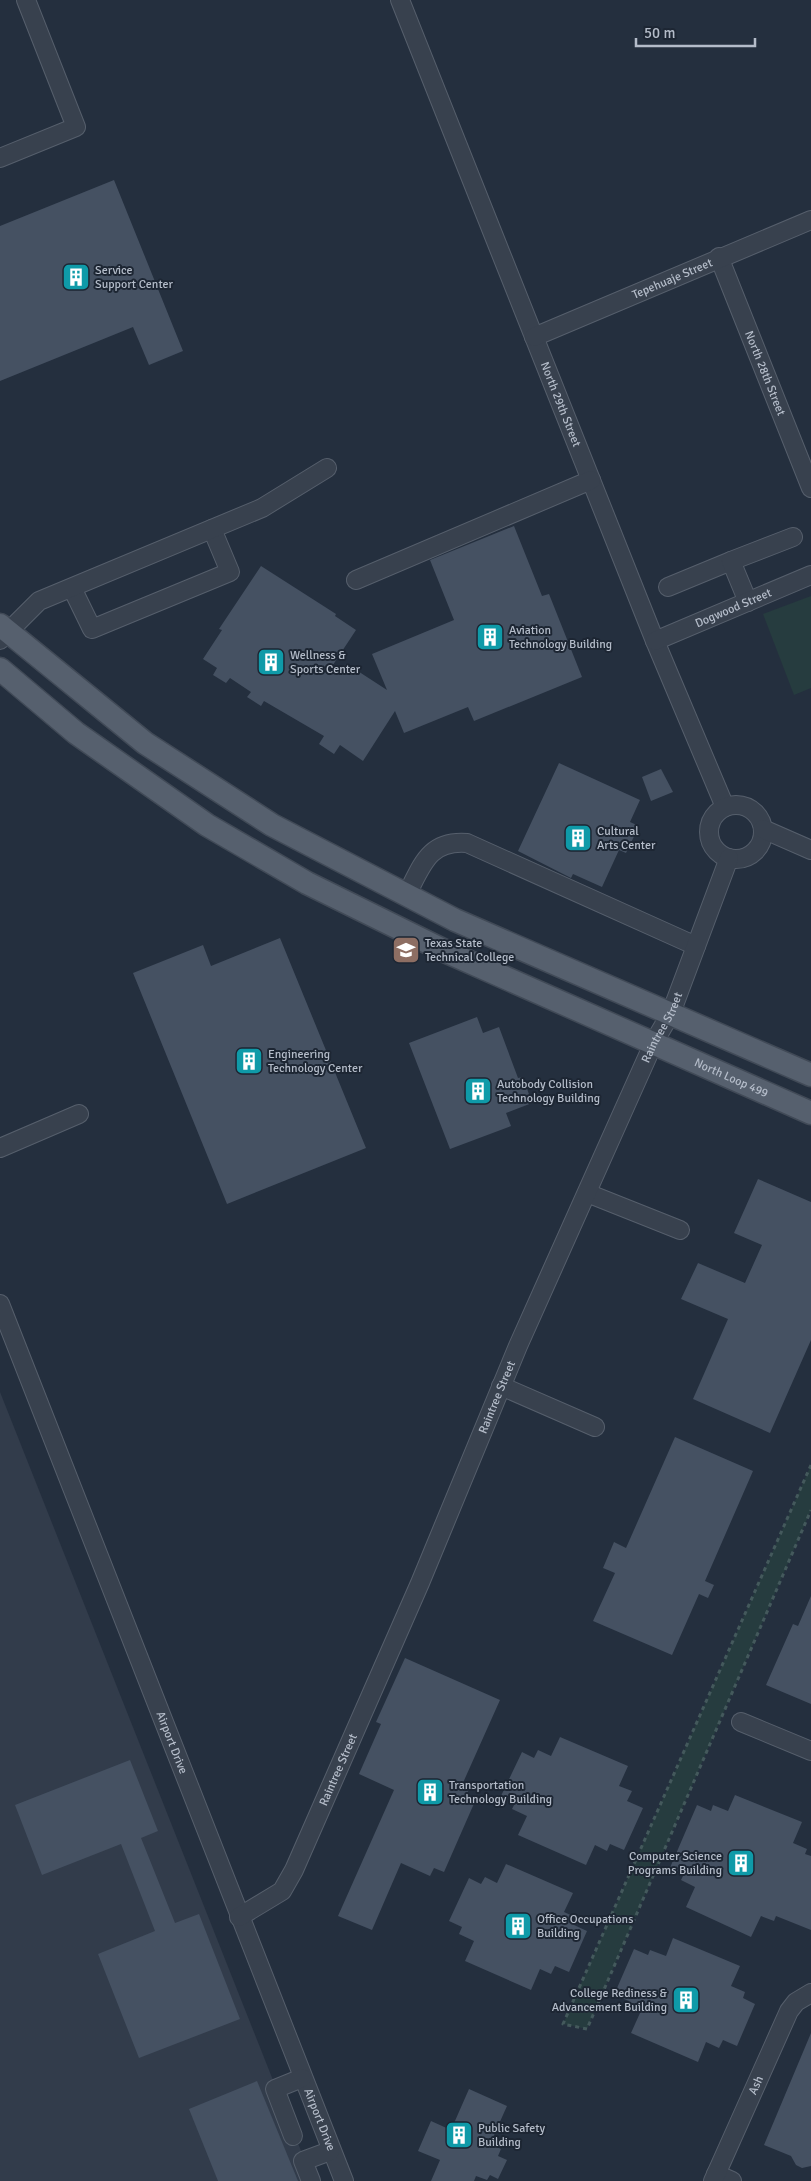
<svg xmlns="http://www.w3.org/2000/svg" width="811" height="2181" font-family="Signika,sans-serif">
<rect width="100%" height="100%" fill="#242f3e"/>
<!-- airport -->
<polygon fill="#323c4b" points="0,1392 313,2181 0,2181"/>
<!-- green -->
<g fill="#263c3f">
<polygon points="811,596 811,688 794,695 763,614"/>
<polygon points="811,1465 811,1510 587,2029 563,2024"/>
</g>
<!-- building -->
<g fill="#455162">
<polygon points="114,180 183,351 149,365 133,327 0,381 0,226"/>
<polygon points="514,526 542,596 549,594 582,677 474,721 468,707 404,733 395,711 363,761 340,745 334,754 319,744 324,736 264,701 261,706 247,697 251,692 230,678 226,683 213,675 217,668 203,659 222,630 219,629 261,566 336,614 335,616 356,630 329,671 347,664 387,690 372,654 454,620 430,560"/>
<polygon points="559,763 640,800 630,822 639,826 626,853 619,850 602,887 573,874 571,878 518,851"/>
<polygon points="661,769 673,792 651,801 642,777"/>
<polygon points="280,938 366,1148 227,1204 133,973 203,945 211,966"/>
<polygon points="477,1017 483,1033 499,1027 518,1078 523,1077 532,1103 506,1113 511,1126 450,1149 409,1043"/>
<polygon points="758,1179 811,1202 811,1340 770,1433 693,1399 728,1319 681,1299 698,1263 745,1283 762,1245 734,1233"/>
<polygon points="675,1437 753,1471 705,1581 714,1585 708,1598 699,1594 672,1655 593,1621 615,1573 603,1568 614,1542 626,1548"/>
<polygon points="811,1596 811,1704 766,1685 793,1624 798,1626"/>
<polygon points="405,1658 500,1700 462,1785 469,1788 467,1795 476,1799 444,1872 434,1868 430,1876 401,1863 372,1930 338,1916 394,1790 359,1774 381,1724 376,1722"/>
<polygon points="560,1737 628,1766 619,1786 632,1791 627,1801 643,1808 624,1850 610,1844 607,1851 595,1845 586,1865 518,1835 527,1816 512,1809 515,1803 501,1796 522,1752 534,1758 538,1750 551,1756"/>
<polygon points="130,1760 158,1831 141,1838 175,1923 199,1914 240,2019 139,2058 98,1954 155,1931 121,1844 42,1875 15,1805"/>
<polygon points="735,1795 802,1822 793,1843 807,1849 805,1854 811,1856 811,1930 776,1916 774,1921 761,1916 751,1937 686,1907 695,1887 681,1880 683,1876 669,1870 697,1805 711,1811 713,1805 728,1811"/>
<polygon points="506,1864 573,1893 564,1912 577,1918 574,1925 587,1931 569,1972 555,1966 551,1974 540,1969 531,1990 465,1961 474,1941 459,1934 462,1927 449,1921 469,1878 481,1884 485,1877 497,1883"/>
<polygon points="673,1938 740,1966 731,1986 745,1992 743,1998 755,2004 737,2046 723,2040 719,2048 706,2042 698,2062 631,2033 640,2013 626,2007 629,2001 614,1995 634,1949 648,1955 650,1950 666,1956"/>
<polygon points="811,2033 811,2166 802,2168 796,2165 791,2156 764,2145"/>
<polygon points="257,2081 298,2181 218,2181 189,2109"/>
<polygon points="469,2089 507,2106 490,2144 501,2149 498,2156 507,2160 498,2179 490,2175 487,2180 476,2176 474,2181 431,2181 440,2160 418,2151 431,2121 451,2130"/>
</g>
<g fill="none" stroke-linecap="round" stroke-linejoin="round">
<!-- minor casing -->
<g stroke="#565f6c" stroke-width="20">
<g id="minor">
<path id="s1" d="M400 0 655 641 725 807"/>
<polyline points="0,158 76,127 26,0"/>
<path id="s2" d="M719 257 811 488"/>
<path id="s3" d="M534 337 811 220"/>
<polyline points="356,580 591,480"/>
<polyline points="668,587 731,561"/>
<polyline points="72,588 92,629 230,572 212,529"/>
<polyline points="748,602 731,561 793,537"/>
<polyline points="0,640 39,601 262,508 327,468"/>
<path id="s4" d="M655 641 811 575"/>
<circle cx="736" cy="832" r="27"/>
<polyline points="763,829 811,850"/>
<path d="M406 896C422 866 428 840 467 843L696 946"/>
<polyline points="0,1148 79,1114"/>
<polyline points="587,1193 680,1230"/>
<path id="s5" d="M0 1304 344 2181"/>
<polyline points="501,1386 595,1427"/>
<polyline points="741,1722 811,1751"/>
<path id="s6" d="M239 1917 282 1891 294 1870 420 1583 518 1346 654 1042 671 1013 729 858"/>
<polyline points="293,2136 275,2089 302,2078"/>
<polyline points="716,2174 732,2181"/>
<polyline points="311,2181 303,2161 330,2151"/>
<path id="s7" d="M713 2181 789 2011 796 2002 811 1993"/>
</g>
</g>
<!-- major casing -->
<g stroke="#414a57" stroke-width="25">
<g id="major">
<polyline points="0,625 145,743 272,825 455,920 811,1075"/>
<path id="s8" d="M0 669 76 733 207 825 307 883 447 952 811 1113"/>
</g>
</g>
<!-- path -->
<polyline stroke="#44595c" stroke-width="3" stroke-dasharray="4 4" stroke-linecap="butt" points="811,1465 563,2024 587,2029 811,1510"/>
<!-- minor -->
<use href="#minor" stroke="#38414e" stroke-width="18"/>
<!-- major -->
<use href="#major" stroke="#56606e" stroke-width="22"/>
</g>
<!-- icons -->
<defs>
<g id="building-square" transform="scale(1.4375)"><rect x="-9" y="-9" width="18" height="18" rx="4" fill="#0f9aa8" stroke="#1d2633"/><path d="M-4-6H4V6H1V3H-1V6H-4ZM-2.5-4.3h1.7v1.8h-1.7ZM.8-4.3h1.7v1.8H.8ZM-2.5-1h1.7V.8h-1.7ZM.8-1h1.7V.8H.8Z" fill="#fff"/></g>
<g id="university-square" transform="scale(1.4375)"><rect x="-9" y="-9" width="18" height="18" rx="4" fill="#8d6e63" stroke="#1d2633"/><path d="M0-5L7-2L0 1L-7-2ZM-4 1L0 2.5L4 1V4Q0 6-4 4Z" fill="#fff"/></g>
</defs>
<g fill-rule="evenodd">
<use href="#building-square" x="76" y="277"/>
<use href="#building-square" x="490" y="637"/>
<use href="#building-square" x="271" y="662"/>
<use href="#building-square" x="578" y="838"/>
<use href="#university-square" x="406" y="950"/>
<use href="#building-square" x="249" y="1061"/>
<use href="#building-square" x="478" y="1091"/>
<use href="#building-square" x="430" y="1792"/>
<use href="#building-square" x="741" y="1863"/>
<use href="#building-square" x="518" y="1926"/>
<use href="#building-square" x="686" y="2000"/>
<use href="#building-square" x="459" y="2135"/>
</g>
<g text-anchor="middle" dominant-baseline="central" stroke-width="4" stroke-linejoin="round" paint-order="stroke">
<!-- poi labels -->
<g font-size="12" fill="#b4bcc9" stroke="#1d2633" text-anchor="start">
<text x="95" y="270">Service<tspan x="95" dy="14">Support Center</tspan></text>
<text x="509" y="630">Aviation<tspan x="509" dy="14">Technology Building</tspan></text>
<text x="290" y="655">Wellness &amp;<tspan x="290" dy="14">Sports Center</tspan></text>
<text x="597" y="831">Cultural<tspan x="597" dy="14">Arts Center</tspan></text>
<text x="425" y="943">Texas State<tspan x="425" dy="14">Technical College</tspan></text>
<text x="268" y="1054">Engineering<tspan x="268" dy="14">Technology Center</tspan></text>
<text x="497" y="1084">Autobody Collision<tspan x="497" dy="14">Technology Building</tspan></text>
<text x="449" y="1785">Transportation<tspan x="449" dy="14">Technology Building</tspan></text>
<text x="722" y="1856" text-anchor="end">Computer Science<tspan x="722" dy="14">Programs Building</tspan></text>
<text x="537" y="1919">Office Occupations<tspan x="537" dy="14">Building</tspan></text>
<text x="667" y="1993" text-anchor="end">College Rediness &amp;<tspan x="667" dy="14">Advancement Building</tspan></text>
<text x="478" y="2128">Public Safety<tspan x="478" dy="14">Building</tspan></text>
</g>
<!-- street labels -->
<g font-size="12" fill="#b4bcc9" stroke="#1d2633">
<text stroke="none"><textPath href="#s3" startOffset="150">Tepehuaje Street</textPath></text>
<text stroke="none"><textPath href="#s2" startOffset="125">North 28th Street</textPath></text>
<text stroke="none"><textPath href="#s1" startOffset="435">North 29th Street</textPath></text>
<text stroke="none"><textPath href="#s4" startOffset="85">Dogwood Street</textPath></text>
<text stroke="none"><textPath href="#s6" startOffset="994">Raintree Street</textPath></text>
<text stroke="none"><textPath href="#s8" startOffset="842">North Loop 499</textPath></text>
<text stroke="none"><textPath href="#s6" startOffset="589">Raintree Street</textPath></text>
<text stroke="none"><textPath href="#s5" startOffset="471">Airport Drive</textPath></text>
<text stroke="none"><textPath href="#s6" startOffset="184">Raintree Street</textPath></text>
<text stroke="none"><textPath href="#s7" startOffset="105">Ash</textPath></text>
<text stroke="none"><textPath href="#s5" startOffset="876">Airport Drive</textPath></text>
</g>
</g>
<!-- scale -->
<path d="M636 38v8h119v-8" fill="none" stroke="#b4bcc9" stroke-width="2.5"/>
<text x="644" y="38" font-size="15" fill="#b4bcc9" stroke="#1d2633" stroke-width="4" paint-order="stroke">50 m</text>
</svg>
